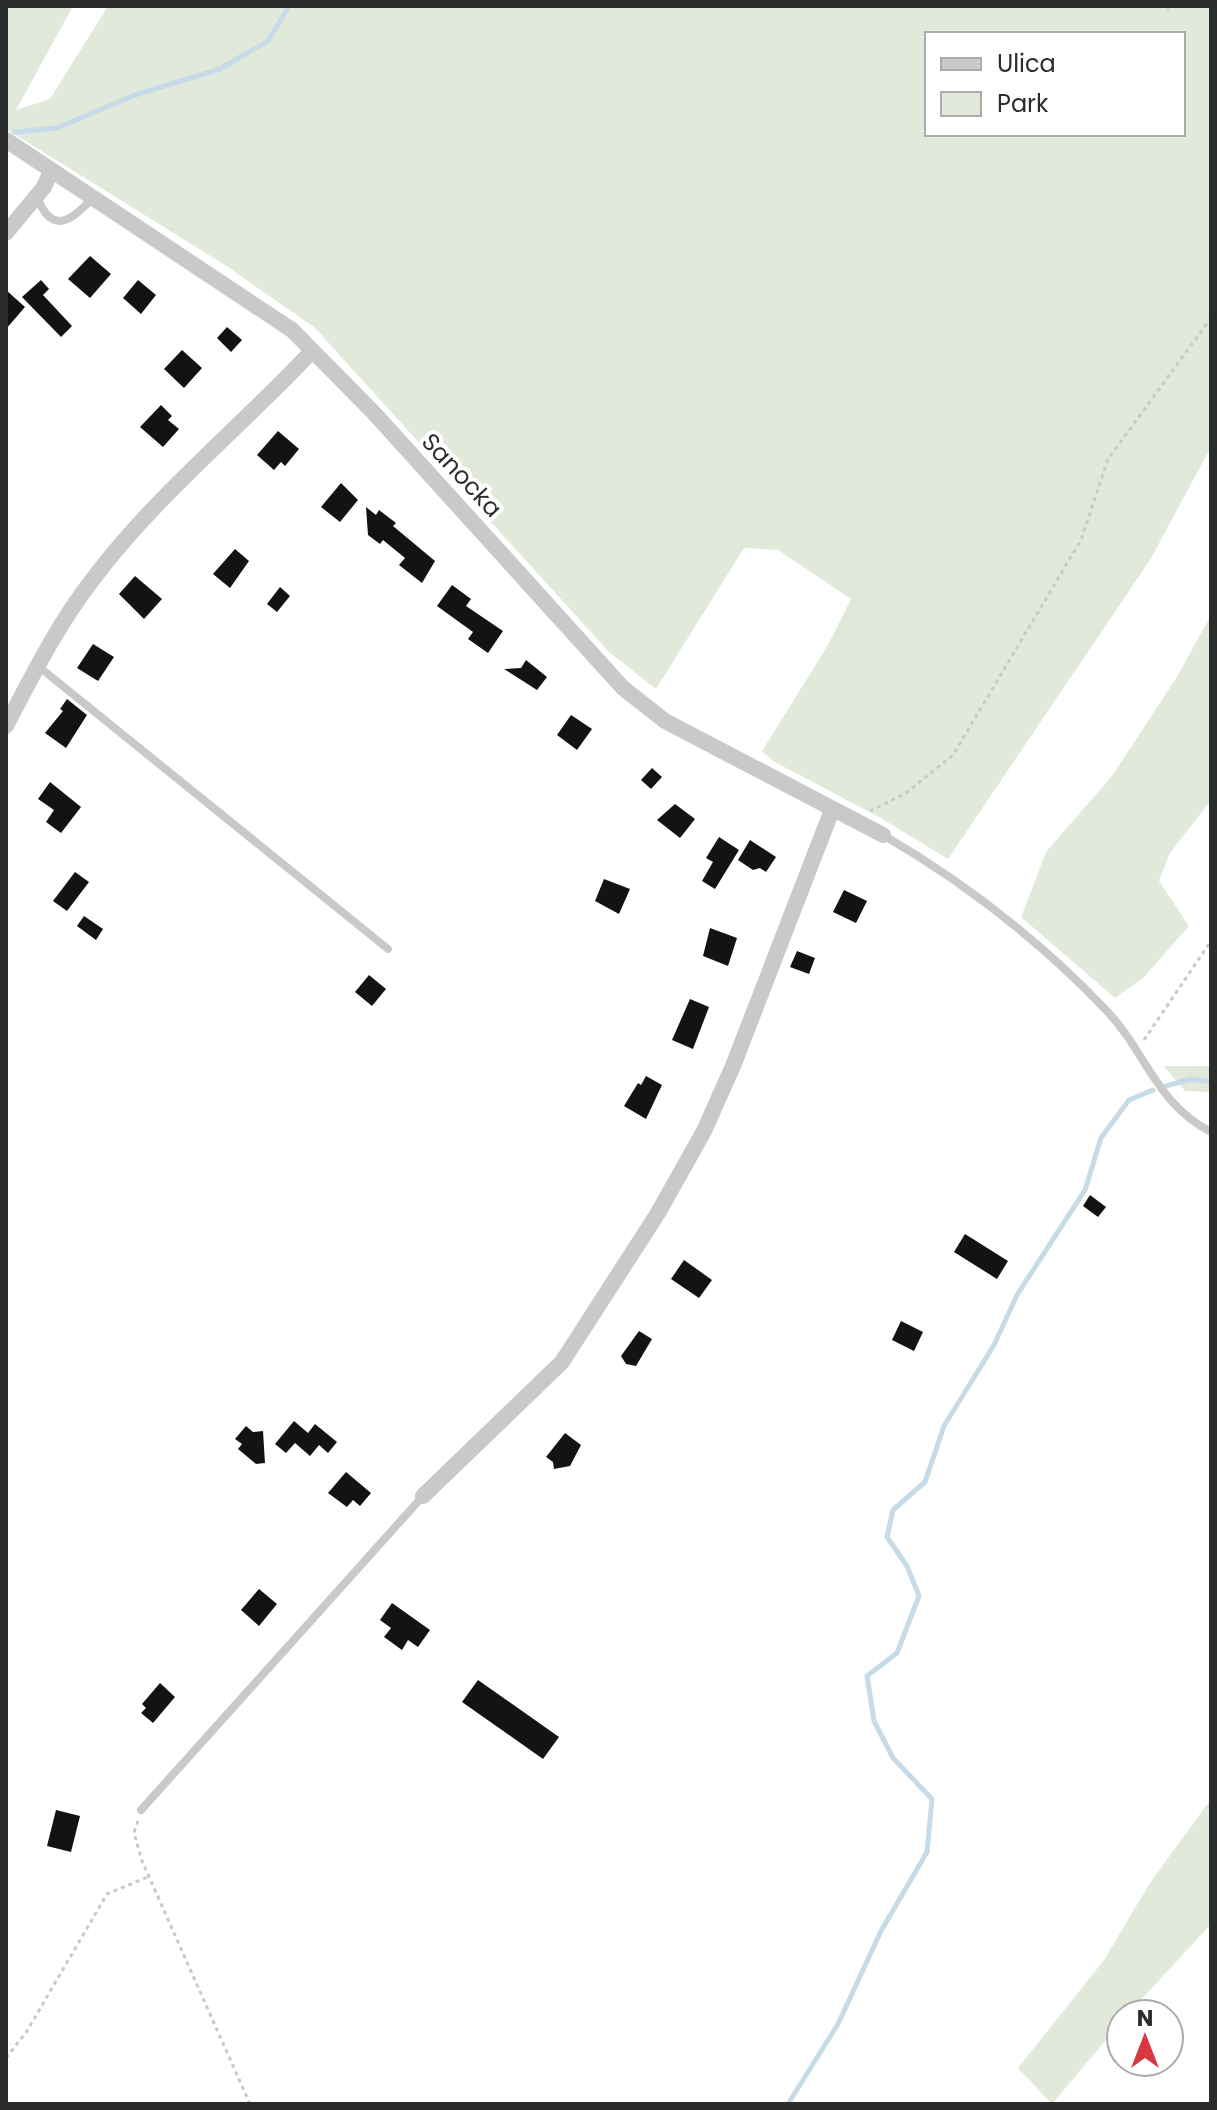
<svg xmlns="http://www.w3.org/2000/svg" width="1217" height="2110" font-family="Poppins,sans-serif">
<rect width="100%" height="100%" fill="#fff"/>
<!-- green -->
<g fill="#e1e9da" fill-rule="evenodd">
<path d="M6 6H73L16 110 50 99 108 6H1211V447L1150 560 948 859 879 817 773 761 762 751 828 645 851 599 778 550 744 548 656 689 609 652 315 328 225 265 6 129ZM1183 34V134H927V34Z"/>
<polygon points="1211,615 1211,800 1170,853 1159,881 1189,926 1143,978 1115,998 1021,917 1046,852 1112,776 1177,677"/>
<polygon points="1164,1066 1211,1066 1211,1092 1185,1091"/>
<polygon points="1211,1799 1211,1924 1128,2014 1121,2014 1121,2022 1052,2104 1018,2068 1104,1960 1150,1883"/>
</g>
<g fill="none" stroke-linecap="round" stroke-linejoin="round">
<!-- stream -->
<g stroke="#c7dae8" stroke-width="5">
<polyline points="1167,6 1168,9"/>
<polyline points="14,132 57,128 135,95 220,69 268,41 289,6"/>
<polyline points="1166,1086 1191,1079 1211,1082"/>
<polyline points="788,2104 838,2024 881,1931 927,1852 932,1799 893,1758 874,1721 867,1676 897,1653 919,1596 907,1566 887,1537 893,1510 925,1482 944,1426 994,1345 1017,1295 1085,1190 1101,1138 1129,1100 1153,1090"/>
</g>
</g>
<!-- building -->
<g fill="#131313">
<polygon points="90,256 111,274 90,298 68,279"/>
<polygon points="41,280 49,289 43,295 72,326 61,337 22,297"/>
<polygon points="138,280 156,295 141,314 123,298"/>
<polygon points="6,290 25,307 6,329"/>
<polygon points="227,327 242,340 231,352 217,338"/>
<polygon points="182,350 202,368 184,388 164,369"/>
<polygon points="161,405 172,416 168,420 179,429 163,447 140,427"/>
<polygon points="278,431 299,449 285,466 281,462 274,470 257,455"/>
<polygon points="341,483 358,500 340,522 321,507"/>
<polygon points="366,507 376,515 379,510 396,523 393,526 435,561 422,583 399,565 405,558 383,540 380,544 368,535"/>
<polygon points="235,549 249,561 230,588 213,574"/>
<polygon points="135,576 162,599 144,619 119,594"/>
<polygon points="452,585 471,599 466,606 503,631 488,653 468,639 473,632 437,606"/>
<polygon points="280,587 290,596 277,612 267,604"/>
<polygon points="93,644 114,657 98,681 77,668"/>
<polygon points="526,660 547,677 537,690 504,669 521,668"/>
<polygon points="67,699 87,715 66,748 45,733 63,711 60,709"/>
<polygon points="571,715 592,729 577,750 557,735"/>
<polygon points="652,768 662,777 651,789 641,780"/>
<polygon points="50,782 81,807 61,833 46,822 54,810 38,799"/>
<polygon points="675,804 695,819 680,838 657,820"/>
<polygon points="719,837 739,850 715,889 702,881 713,862 706,858"/>
<polygon points="750,840 776,857 766,872 760,868 753,870 738,860"/>
<polygon points="75,872 89,882 67,911 53,901"/>
<polygon points="604,879 630,889 619,914 595,901"/>
<polygon points="844,890 867,901 856,923 833,912"/>
<polygon points="84,916 103,929 96,940 77,926"/>
<polygon points="710,928 737,938 728,966 703,956"/>
<polygon points="797,951 815,958 809,974 790,967"/>
<polygon points="369,975 386,989 372,1006 355,992"/>
<polygon points="690,999 709,1007 693,1049 672,1040"/>
<polygon points="646,1076 662,1085 646,1119 624,1106 638,1083 641,1085"/>
<polygon points="1090,1195 1106,1207 1098,1217 1083,1206"/>
<polygon points="965,1234 1008,1261 997,1279 954,1252"/>
<polygon points="684,1260 712,1280 699,1298 671,1279"/>
<polygon points="901,1321 923,1332 914,1351 892,1340"/>
<polygon points="639,1331 652,1339 636,1366 626,1364 621,1356"/>
<polygon points="294,1421 308,1433 315,1424 337,1442 328,1453 319,1445 310,1456 295,1443 286,1453 275,1444"/>
<polygon points="246,1426 253,1432 263,1431 265,1463 256,1464 238,1449 242,1444 235,1439"/>
<polygon points="565,1433 581,1445 570,1466 554,1469 553,1462 546,1457"/>
<polygon points="346,1472 371,1493 360,1506 353,1500 347,1507 328,1493"/>
<polygon points="259,1589 277,1604 259,1626 241,1610"/>
<polygon points="392,1603 430,1630 418,1647 408,1640 402,1650 384,1637 391,1628 380,1620"/>
<polygon points="478,1680 559,1737 543,1759 462,1702"/>
<polygon points="160,1683 175,1697 153,1723 141,1713 146,1708 142,1704"/>
<polygon points="56,1810 80,1816 71,1852 47,1846"/>
</g>
<g fill="none" stroke-linecap="round" stroke-linejoin="round">
<!-- path -->
<g stroke="#c9c9c9" stroke-width="3" stroke-dasharray="4 4" stroke-linecap="butt">
<polyline points="870,811 906,793 953,755 1081,540 1108,459 1211,318"/>
<polyline points="1144,1040 1211,941"/>
<polyline points="138,1821 134,1833 142,1861 250,2104"/>
<polyline points="6,2058 27,2031 107,1894 150,1876"/>
</g>
<!-- lane -->
<g stroke="#c9c9c9" stroke-width="8">
<path d="M37 197C53 238 73 218 93 198"/>
<polyline points="38,666 388,949"/>
<path d="M883 835C964 882 1040 941 1105 1009 1146 1051 1155 1103 1211 1132"/>
<polyline points="141,1810 423,1496"/>
</g>
<!-- street -->
<g stroke="#c9c9c9" stroke-width="16">
<polyline points="6,140 292,330 374,413 623,688 665,721 883,835"/>
<polyline points="6,233 44,187 51,171"/>
<path d="M6 726C32 676 58 624 93 579 156 495 241 427 312 351"/>
<polyline points="423,1496 562,1362 658,1213 704,1131 733,1066 832,810"/>
</g>
</g>
<g text-anchor="middle" dominant-baseline="central" stroke-width="8" stroke-linejoin="round" paint-order="stroke">
<!-- street labels -->
<g font-size="24" fill="#2c2c2c" stroke="#fff">
<text transform="translate(462 475) rotate(47)">Sanocka</text>
</g>
</g>
<!-- border -->
<rect width="1217" height="2110" fill="none" stroke="#2c2c2c" stroke-width="16"/>
<!-- legend -->
<rect x="925" y="32" width="260" height="104" fill="#ffffff" stroke="#ababab" stroke-width="2"/>
<rect x="941" y="58" width="40" height="12" fill="#c9c9c9" stroke="#ababab" stroke-width="2"/>
<text x="997" y="72" font-size="24" fill="#2c2c2c">Ulica</text>
<rect x="941" y="92" width="40" height="24" fill="#e1e9da" stroke="#ababab" stroke-width="2"/>
<text x="997" y="112" font-size="24" fill="#2c2c2c">Park</text>
<!-- north arrow -->
<g transform="translate(1145 2038)"><circle r="38" fill="#ffffff" stroke="#ababab" stroke-width="2"/>
<path d="M0-6L14 30L0 20L-14 30Z" fill="#d83840"/>
<text y="-12" font-size="22" font-weight="bold" text-anchor="middle" fill="#2c2c2c">N</text>
</g>
</svg>
